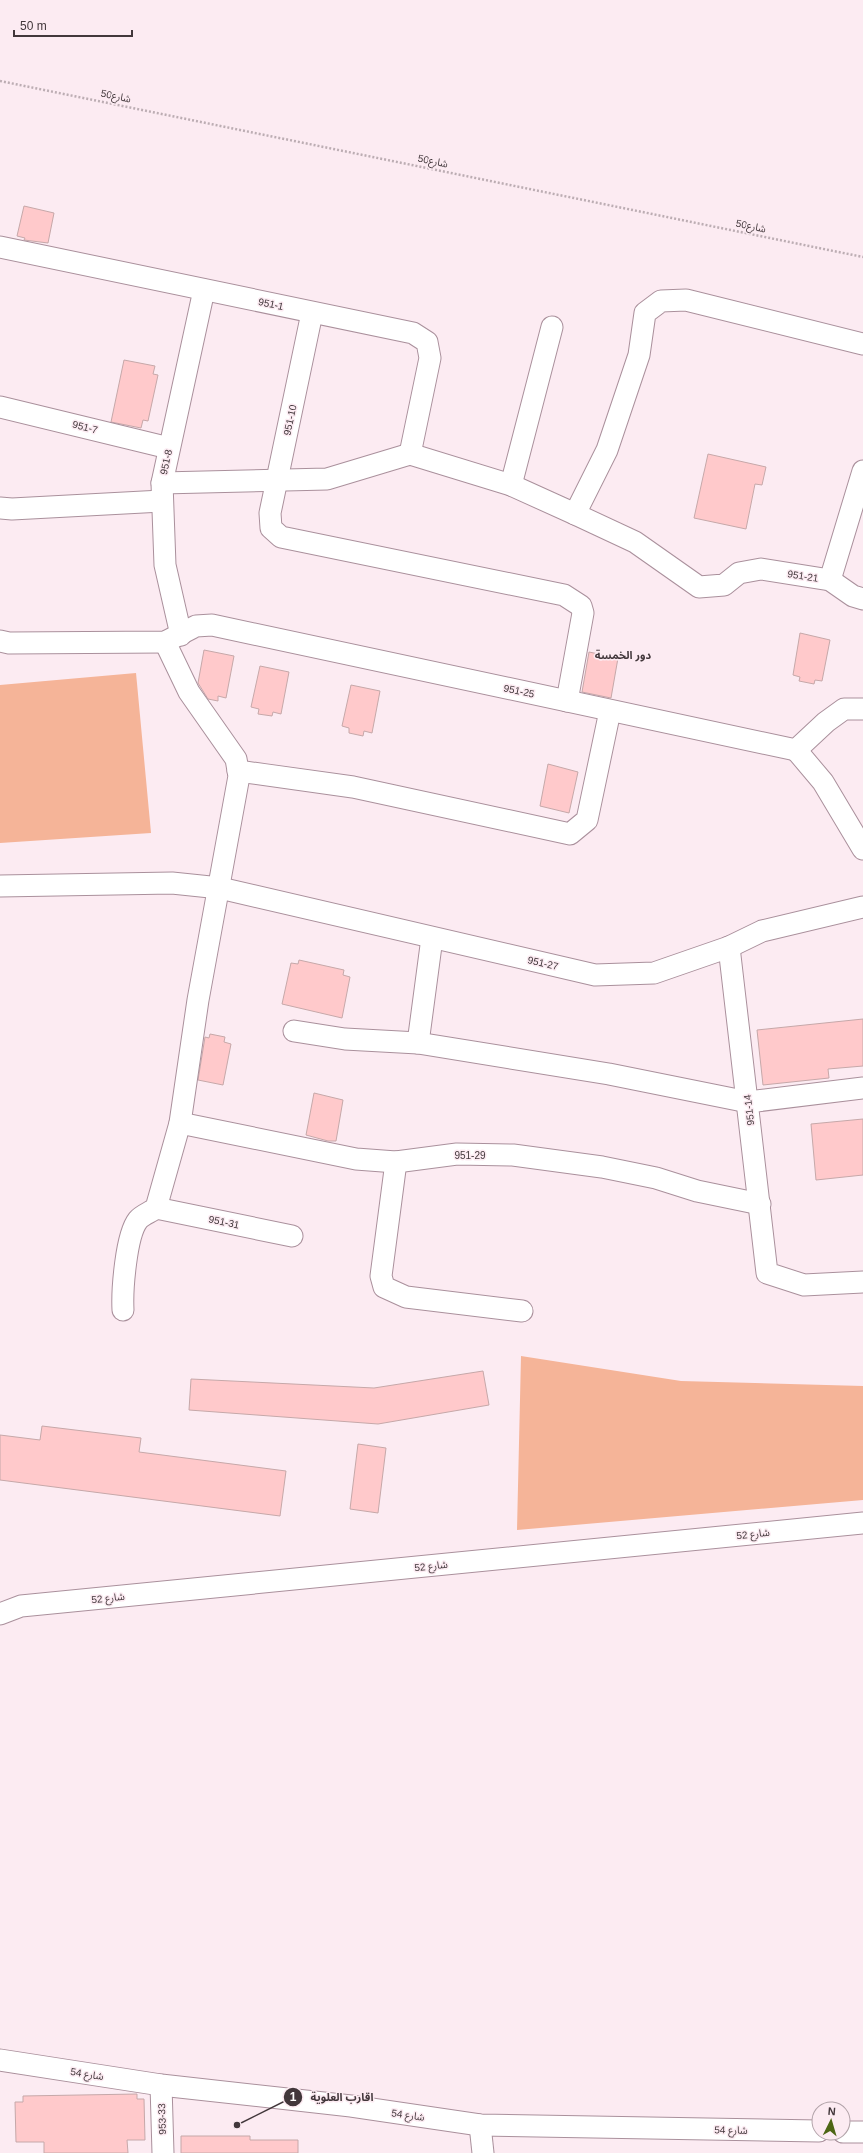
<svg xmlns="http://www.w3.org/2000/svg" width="863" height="2153" font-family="Arial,'Noto Sans Arabic',sans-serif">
<rect width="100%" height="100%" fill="#fcebf2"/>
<!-- grass -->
<g fill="#f5b498">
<polygon points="136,673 151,833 0,843 0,685"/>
<polygon points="521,1356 681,1381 863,1386 863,1500 517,1530"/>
</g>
<!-- building -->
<g fill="#ffc9cb" stroke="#c6a8a9">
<polygon points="24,206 54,213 48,243 24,240 25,238 17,236"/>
<polygon points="124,360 155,366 153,374 158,375 148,421 143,420 141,428 111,422"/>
<polygon points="708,454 766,467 762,485 755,484 746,529 694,518"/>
<polygon points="800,633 830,640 822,681 815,680 814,684 799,681 800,677 793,675"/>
<polygon points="204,650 234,656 226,698 218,696 218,701 208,699 198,683"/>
<polygon points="589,652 618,658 611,698 582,692"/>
<polygon points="260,666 289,672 281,714 273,712 272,716 258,714 259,709 251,707"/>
<polygon points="351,685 380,691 372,733 364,731 363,736 349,733 349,728 342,726"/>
<polygon points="548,764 578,772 569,813 540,806"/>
<polygon points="299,960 344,970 343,975 350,977 342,1018 282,1004 291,963 298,964"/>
<polygon points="863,1019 863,1066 828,1069 829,1078 763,1085 757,1030"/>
<polygon points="210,1034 225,1037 224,1042 231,1044 223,1085 198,1080 205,1037 209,1038"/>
<polygon points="314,1093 343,1100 336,1141 328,1141 306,1135"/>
<polygon points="863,1119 863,1175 816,1180 811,1124"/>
<polygon points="483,1371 489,1405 378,1424 189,1410 191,1379 374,1388"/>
<polygon points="42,1426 141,1438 139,1452 286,1471 280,1516 0,1480 0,1435 40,1440"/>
<polygon points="358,1444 386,1448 378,1513 350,1509"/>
<polygon points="137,2094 137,2099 144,2099 145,2140 127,2140 128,2153 44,2153 44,2142 16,2142 15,2102 23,2102 23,2096"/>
<polygon points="181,2136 250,2136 250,2140 298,2140 298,2153 181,2153"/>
</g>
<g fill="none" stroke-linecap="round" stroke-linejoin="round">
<!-- minor casing -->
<g stroke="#aa909c" stroke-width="23">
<g id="minor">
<polyline points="0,247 413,333 427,342 430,358 410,454"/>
<polyline points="312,313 270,513 271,528 281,537 564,595 581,606 583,613 567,701"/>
<polyline points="0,407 169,448"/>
<polyline points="162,483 327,479 410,454 511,485 575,514 635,542 699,587 724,585 739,573 761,569 830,580 853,596 863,599"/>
<polyline points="511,485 552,327"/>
<polyline points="0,508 12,509 162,501"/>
<polyline points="575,514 607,450 639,355 645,313 661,301 686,300 863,344"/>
<polyline points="830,580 863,471"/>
<polyline points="181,635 165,565 162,483 204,290"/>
<polyline points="0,641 9,643 165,642 196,626 212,625 796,750 826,722 844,709 863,709"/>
<polyline points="796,750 823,782 863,849"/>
<polyline points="238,771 353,787 570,834 587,820 610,711"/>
<polyline points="0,886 172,883 220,888 595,975 654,973 729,947 762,931 863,907"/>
<polyline points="729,947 767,1273 804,1285 863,1282"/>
<polyline points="294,1031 345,1039 418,1043 609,1074 748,1102 863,1088"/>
<polyline points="418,1043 432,938"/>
<polyline points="180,1123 356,1159 396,1162 457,1154 513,1155 602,1167 656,1178 697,1191 760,1204"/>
<polyline points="396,1162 381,1276 384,1287 406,1297 522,1311"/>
<polyline points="156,1208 292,1236"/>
<path d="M123 1310C122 1290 126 1235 138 1220 142 1215 151 1212 156 1208L180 1123 198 1000 239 776 236 759 189 692 165 642"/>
<polyline points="0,1614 21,1606 863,1523"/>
<polyline points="0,2060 161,2085 351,2106 480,2125 819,2131"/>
<polyline points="161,2085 163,2153"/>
<polyline points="480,2125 483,2153"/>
<polyline points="843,2132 863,2132"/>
</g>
</g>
<!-- path -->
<polyline stroke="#bcadb3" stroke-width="2.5" stroke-dasharray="2 2" stroke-linecap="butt" points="0,81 863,257"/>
<!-- minor -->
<use href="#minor" stroke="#fff" stroke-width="21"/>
</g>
<g text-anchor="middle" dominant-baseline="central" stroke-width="3" stroke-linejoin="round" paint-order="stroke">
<!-- street labels -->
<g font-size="10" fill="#42373b" stroke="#fcebf2">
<text transform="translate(116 96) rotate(12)">شارع50</text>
<text transform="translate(433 161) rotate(12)">شارع50</text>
<text transform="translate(751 226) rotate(12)">شارع50</text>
<text transform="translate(271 304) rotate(12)">951-1</text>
<text transform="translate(290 420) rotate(-78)">951-10</text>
<text transform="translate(85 427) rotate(14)">951-7</text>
<text transform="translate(166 462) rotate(-78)">951-8</text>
<text transform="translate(803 576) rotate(9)">951-21</text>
<text transform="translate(519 691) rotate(12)">951-25</text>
<text transform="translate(543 963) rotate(13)">951-27</text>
<text transform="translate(749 1110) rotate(-97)">951-14</text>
<text x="470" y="1155">951-29</text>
<text transform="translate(224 1222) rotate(12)">951-31</text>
<text transform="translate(753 1534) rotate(-6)">شارع 52</text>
<text transform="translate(431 1566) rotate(-6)">شارع 52</text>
<text transform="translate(108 1598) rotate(-6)">شارع 52</text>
<text transform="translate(87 2074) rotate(9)">شارع 54</text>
<text transform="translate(408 2115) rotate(8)">شارع 54</text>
<text transform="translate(162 2119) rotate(-92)">953-33</text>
<text transform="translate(731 2130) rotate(1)">شارع 54</text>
</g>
<!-- neighbourhood labels -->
<g font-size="11" font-weight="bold" fill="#42373b" stroke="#fcebf2">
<text x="623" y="655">دور الخمسة</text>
</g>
</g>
<!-- callouts -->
<path fill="none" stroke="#42373b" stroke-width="1.5" d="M237 2125L293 2097"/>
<g fill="#42373b" stroke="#fcebf2" stroke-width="1.5">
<circle cx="237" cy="2125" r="4"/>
<circle cx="293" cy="2097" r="10"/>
</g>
<g font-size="12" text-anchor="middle" font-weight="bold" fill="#fff">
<text x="293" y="2101">1</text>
</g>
<g font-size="11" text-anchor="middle" font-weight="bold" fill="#42373b" stroke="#fcebf2" stroke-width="3" stroke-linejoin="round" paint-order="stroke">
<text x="342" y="2101">اقارب العلوية</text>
</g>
<!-- north arrow -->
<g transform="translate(831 2121) rotate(5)"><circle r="19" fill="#fcebf2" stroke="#b2a3a9"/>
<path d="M0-3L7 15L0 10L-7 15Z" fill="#4d6615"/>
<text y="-6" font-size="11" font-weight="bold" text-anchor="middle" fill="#42373b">N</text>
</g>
<!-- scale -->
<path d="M14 30v6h118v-6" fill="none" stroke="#42373b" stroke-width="2"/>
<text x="20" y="30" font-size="12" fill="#42373b" stroke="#fcebf2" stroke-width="3" paint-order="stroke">50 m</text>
</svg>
